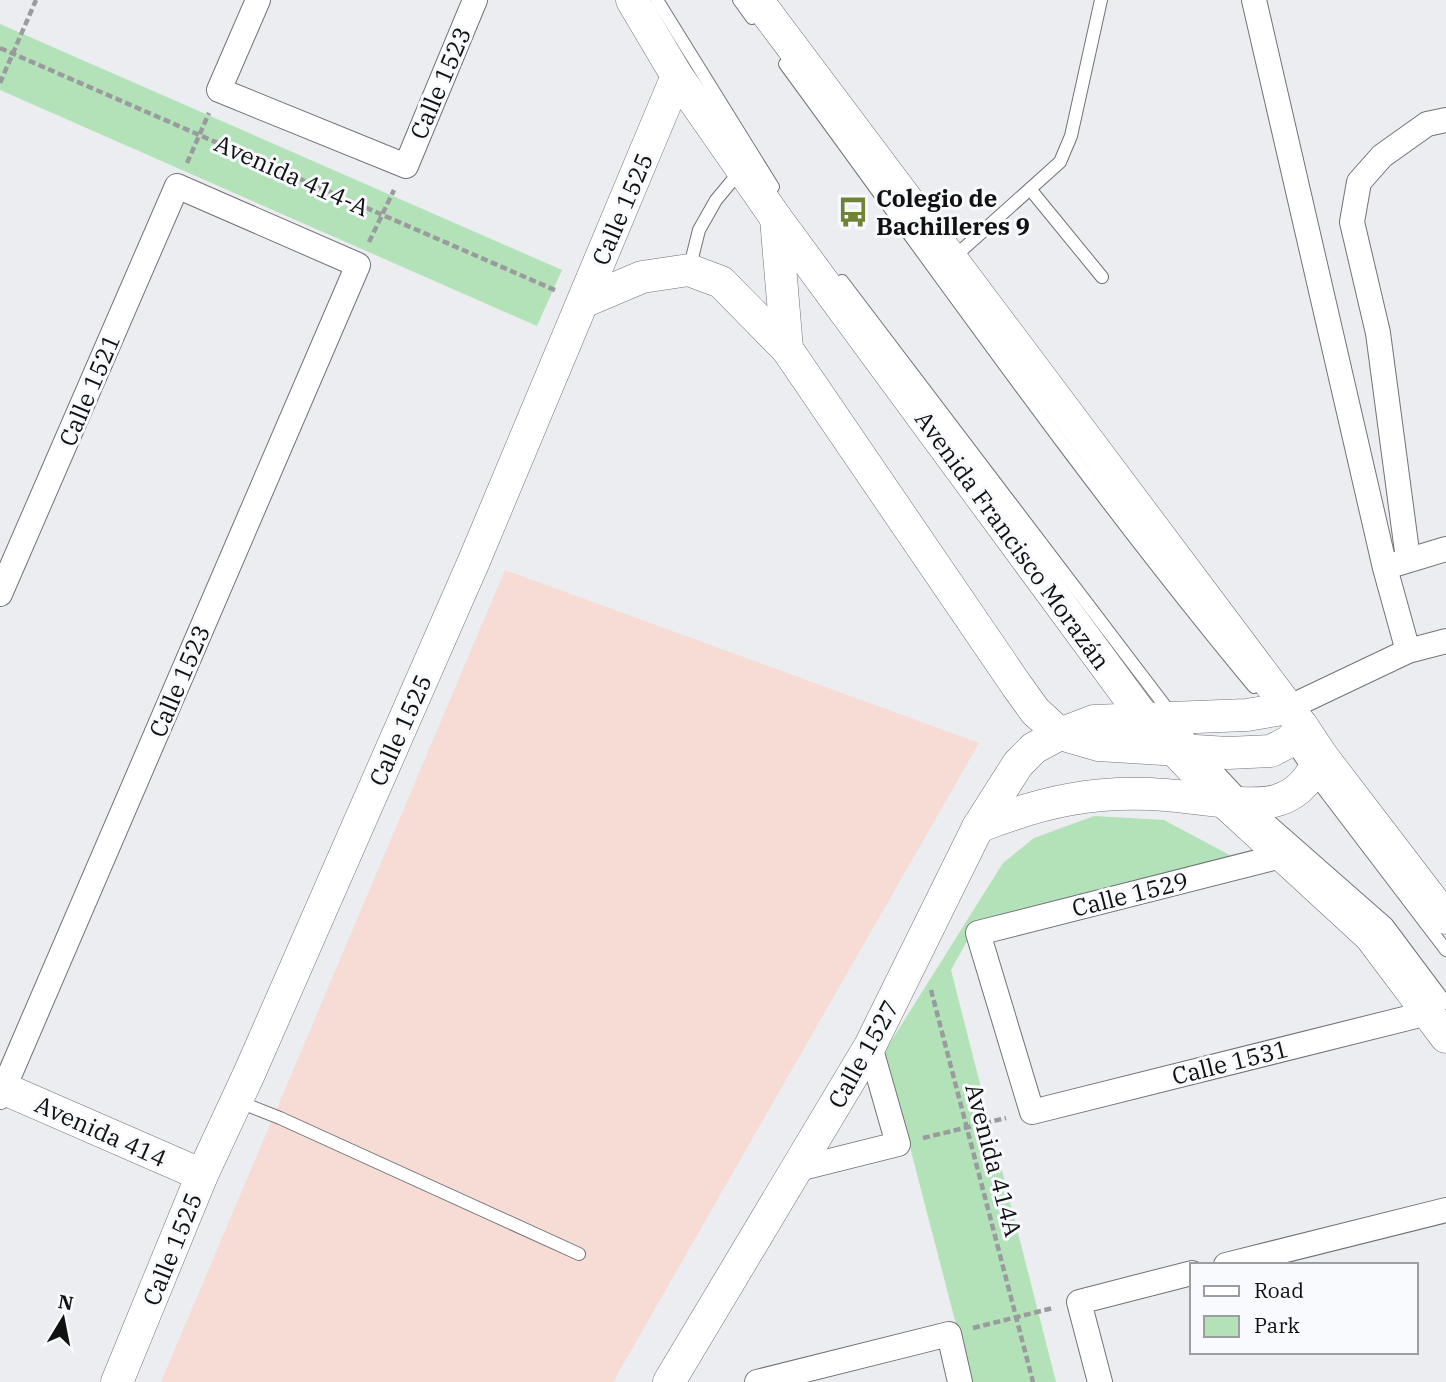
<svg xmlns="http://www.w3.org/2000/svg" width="1446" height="1382" font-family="'IBM Plex Serif',serif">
<rect width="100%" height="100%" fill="#ebedf0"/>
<!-- education -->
<polygon fill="#f6dcd5" points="505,570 979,743 613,1382 161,1382"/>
<!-- green -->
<g fill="#b3e2b8">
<polygon points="0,24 562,270 537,326 0,90"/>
<polygon points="1094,816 1164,820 1237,859 976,925 951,970 1056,1382 971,1382 885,1051 1003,863 1034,838"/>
</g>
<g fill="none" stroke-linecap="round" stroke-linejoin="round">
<!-- service casing -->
<g stroke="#717376" stroke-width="14">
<g id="service">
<polyline points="657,0 773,187"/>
<polyline points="739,0 752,18"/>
<path d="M785 64C939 274 1088 487 1254 687"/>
<polyline points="1030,189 1102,277"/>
<polyline points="953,258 1060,162 1071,136 1101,0"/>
<polyline points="689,270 699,230 716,200 741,170"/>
<polyline points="842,281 1200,752 1242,797"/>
<polyline points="1289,740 1312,774 1446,950"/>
<polyline points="1256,809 1387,924 1446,1003"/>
<polyline points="237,1101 280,1118 579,1254"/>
</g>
</g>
<!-- minor casing -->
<g stroke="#717376" stroke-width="26">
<g id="minor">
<polyline points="258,0 219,90 406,166 475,0"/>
<polyline points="1254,0 1385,568 1408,651"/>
<polyline points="1408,559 1378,333 1352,222 1359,182 1382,156 1427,124 1446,120"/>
<polyline points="1393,565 1446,549"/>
<polyline points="0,594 177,186 358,265 0,1097"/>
<polyline points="1288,708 1408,651 1446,641"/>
<polyline points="1281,856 978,933 1032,1112 1428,1013"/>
<polyline points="798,1169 898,1144 870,1046"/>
<polyline points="1226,1265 1446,1210"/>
<polyline points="757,1382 949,1334 960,1382"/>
<polyline points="1100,1382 1079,1302 1192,1273"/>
</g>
</g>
<!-- tertiary casing -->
<g stroke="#717376" stroke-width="33">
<g id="tertiary">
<polyline points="632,0 677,76 776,218 1144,718 1222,800 1370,936 1446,1037"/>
<polyline points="757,0 1302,726 1322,756 1446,918"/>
<polyline points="776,218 787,349"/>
<polyline points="583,302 642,277 689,270 721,282 787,349 1017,686 1035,711 1060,734 1098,745 1228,753 1271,751 1290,741 1302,726"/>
<path d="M978 827C1044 801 1095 790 1166 795 1195 797 1252 809 1278 800 1301 793 1311 776 1322 756"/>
<polyline points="0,1087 202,1175"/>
<polyline points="117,1382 202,1175 249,1074 474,561 677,76"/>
<polyline points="669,1382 870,1046 978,827 1018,764 1034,748 1060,734 1094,721 1247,715 1288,708"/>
</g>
</g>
<!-- path -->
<g stroke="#9a9b9e" stroke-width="4.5" stroke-dasharray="7 3.5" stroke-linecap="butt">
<polyline points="0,48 557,291"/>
<polyline points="0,83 36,0"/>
<polyline points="187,163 209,113"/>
<polyline points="369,242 394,190"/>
<polyline points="931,990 1033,1382"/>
<polyline points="923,1138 1006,1118"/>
<polyline points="973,1328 1053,1308"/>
</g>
<!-- service -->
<use href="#service" stroke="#fff" stroke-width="12"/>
<!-- minor -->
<use href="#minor" stroke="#fff" stroke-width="24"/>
<!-- tertiary -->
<use href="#tertiary" stroke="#fff" stroke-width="32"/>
</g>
<!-- icons -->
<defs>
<g id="bus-bare" transform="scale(2.415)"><path d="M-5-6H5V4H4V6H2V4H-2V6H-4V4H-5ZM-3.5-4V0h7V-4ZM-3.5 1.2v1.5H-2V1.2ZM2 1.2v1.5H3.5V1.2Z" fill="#6d8335" stroke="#f8fafe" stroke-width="2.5" paint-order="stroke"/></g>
</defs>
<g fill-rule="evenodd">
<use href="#bus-bare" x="853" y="212"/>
</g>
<g text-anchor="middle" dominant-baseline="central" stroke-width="6" stroke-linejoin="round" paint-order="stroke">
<!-- street labels -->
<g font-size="24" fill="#111112" stroke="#f8fafe">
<text transform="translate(440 83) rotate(-67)">Calle 1523</text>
<text transform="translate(292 175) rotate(24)">Avenida 414-A</text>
<text transform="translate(622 209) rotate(-67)">Calle 1525</text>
<text transform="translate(89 390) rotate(-67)">Calle 1521</text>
<text transform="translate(1013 540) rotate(54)">Avenida Francisco Morazán</text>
<text transform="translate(179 681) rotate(-67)">Calle 1523</text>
<text transform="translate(400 730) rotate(-66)">Calle 1525</text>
<text transform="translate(1130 894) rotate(-14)">Calle 1529</text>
<text transform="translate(863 1054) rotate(-61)">Calle 1527</text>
<text transform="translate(1230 1062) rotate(-14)">Calle 1531</text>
<text transform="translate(101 1131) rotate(24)">Avenida 414</text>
<text transform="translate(994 1160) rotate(75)">Avenida 414A</text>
<text transform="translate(172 1249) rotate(-68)">Calle 1525</text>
</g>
<!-- poi labels -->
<g font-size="24" font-weight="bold" fill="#111112" stroke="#f8fafe" text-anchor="start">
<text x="876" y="198">Colegio de<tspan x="876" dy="28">Bachilleres 9</tspan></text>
</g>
</g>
<!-- legend -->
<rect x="1190" y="1263" width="228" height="91" fill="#f8fafe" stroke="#9c9da0" stroke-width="2"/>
<rect x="1204" y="1286" width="35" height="10" fill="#ffffff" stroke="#9c9da0" stroke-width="2"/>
<text x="1254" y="1298" font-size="21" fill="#111112">Road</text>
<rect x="1204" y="1316" width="35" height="21" fill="#b3e2b8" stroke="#9c9da0" stroke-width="2"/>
<text x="1254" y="1333" font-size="21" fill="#111112">Park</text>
<!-- north arrow -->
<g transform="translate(63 1319) rotate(10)" stroke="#f8fafe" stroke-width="5" paint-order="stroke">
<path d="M0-5L12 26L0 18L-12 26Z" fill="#111112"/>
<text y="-10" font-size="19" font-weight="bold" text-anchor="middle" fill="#111112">N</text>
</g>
</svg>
